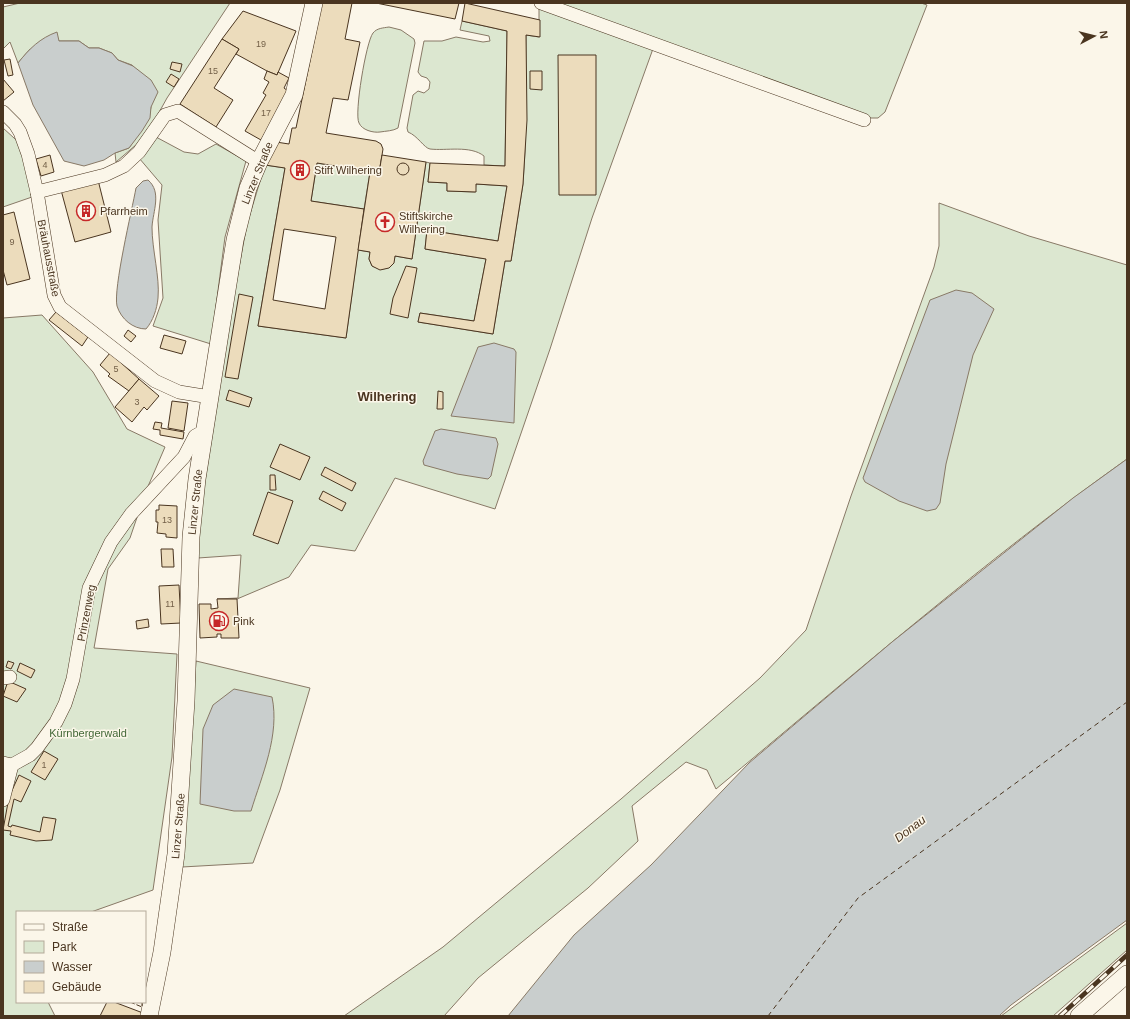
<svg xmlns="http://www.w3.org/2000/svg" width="1130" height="1019" font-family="Arial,sans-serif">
<rect width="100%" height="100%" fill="#fbf6e9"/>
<!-- green -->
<g fill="#dce7d0" stroke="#887966">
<polygon points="20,3 230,3 167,98 157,116 137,144 116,162 115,153 129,148 149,118 151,107 141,74 132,65 118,60 112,53 99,48 89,48 79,41 59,41 30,49 18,63 10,42 3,49 3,7"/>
<path d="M539 3 654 46 592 218 550 349 495 509 395 478 355 551 311 545 289 577 237 599H217L238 598 241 555 198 558 200 512 235 289 247 224 265 165 285 168 258 326 346 338 358 250 370 252 369 259 372 266C383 271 393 270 395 256L412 259 426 162 430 163 428 182 447 183V191L475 192 476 184 507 186 498 241 427 230 425 249 486 259 474 321 420 313 418 322 493 334 505 261H511L523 184 525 151 526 35 539 37Z"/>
<polygon points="550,3 921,3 927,5 885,112 878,118 869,118"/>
<path d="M462 21 507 31 505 166 484 165V156C470 145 446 151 430 149 424 148 418 136 408 132L407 128 413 95 418 91 424 93 429 89 430 82 427 78 421 76 418 72 424 41H442L456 37 483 42 490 41 489 36 460 30Z"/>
<path d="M389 27 401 30 414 39 415 43 398 128C393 131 386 131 380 132 373 133 362 130 359 123 354 114 366 42 373 33 377 28 383 28 389 27Z"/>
<polygon points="3,128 25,148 32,197 3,207"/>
<polygon points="156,137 184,152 198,154 216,144 246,161 225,237 211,344 153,326 163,298 158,220 162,185 139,158"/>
<polygon points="317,163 370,172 364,209 311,201"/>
<path d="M939 203 1029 236 1127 265V459C984 561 851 677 716 789L707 770 686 762 632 806 638 841 588 888 478 978 444 1016H344L443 947 621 799 760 678 806 630 851 496 934 267 939 246Z"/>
<polygon points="42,315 93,372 127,429 165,447 146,491 130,538 108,569 94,648 177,654 172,757 153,890 91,912 17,912 17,1002 48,1002 55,1016 3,1016 3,318"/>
<polygon points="196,661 310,688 280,790 253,863 182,867"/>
<polygon points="1127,923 1127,950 1053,1016 1001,1016"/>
</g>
<!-- water -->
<g fill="#c9cecd" stroke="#887966">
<path d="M57 32 59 41H79L89 48H99L112 53 118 60 133 66 151 80 158 92 151 107 150 118 142 131 129 148 115 153 104 160 84 166 64 161 33 105 18 63C29 49 40 38 57 32Z"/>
<path d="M148 180C162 192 153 211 152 227 152 250 160 277 158 298 157 309 153 321 146 329 133 329 121 319 117 306 113 289 132 210 136 188L143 181Z"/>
<polygon points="956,290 972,293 994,309 973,355 946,464 940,503 936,509 927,511 899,501 865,482 863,478 930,300"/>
<polygon points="494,343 514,349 516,352 514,423 451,416 478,347"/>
<polygon points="441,429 496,438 498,444 491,476 488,479 457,474 424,465 423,461 435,431"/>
<polygon points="1127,459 1127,920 1011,1005 999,1016 508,1016 574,935 651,865 749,763 892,642 1073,498"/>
<path d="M234 689 272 697C280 735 262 775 251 811H234L200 804 203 729 213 705Z"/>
</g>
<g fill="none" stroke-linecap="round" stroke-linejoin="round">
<!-- ferry -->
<polyline stroke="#4a3520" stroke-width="1" stroke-dasharray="5 4" stroke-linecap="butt" points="768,1016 858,898 1127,702"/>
</g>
<!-- building -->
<g fill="#ecdcbc" stroke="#4a3520" fill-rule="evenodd">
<path d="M322 3H352L345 39 360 42 348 100 333 98 326 133 376 141 381 144 383 149 379 173 317 163 311 201 364 209 346 338 258 326 285 168 265 165 276 142 289 144 292 128H296ZM284 229 336 237 325 309 273 300Z"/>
<polygon points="376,3 459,3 455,19"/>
<polygon points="465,3 540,20 540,37 526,35 527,120 523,184 511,261 505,261 493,334 418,322 420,313 474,321 486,259 425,249 427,230 498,241 507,186 476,184 476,192 447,191 447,183 428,182 430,163 505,166 507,31 462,21"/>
<polygon points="243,11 296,31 277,75 267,71 236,54 239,49 222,39"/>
<polygon points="222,39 239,49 214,88 233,100 216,127 180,104"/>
<polygon points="558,55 596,55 596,195 559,195"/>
<polygon points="10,59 13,75 8,76 4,60"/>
<polygon points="172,62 182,64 180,72 170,69"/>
<polygon points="267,71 277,75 278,72 289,78 284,88 288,91 288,94 261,140 245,131 266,95 263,93 269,82 264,79"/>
<polygon points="530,71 542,71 542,90 530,89"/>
<polygon points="171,74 179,79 174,87 166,82"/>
<polygon points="3,79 14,92 3,101"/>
<polygon points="50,155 54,172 41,176 36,159"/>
<polygon points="382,155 426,162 412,259 395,256 394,263 389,268 380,270 372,266 369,259 370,252 358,250 370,172 379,173"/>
<circle cx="403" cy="169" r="6"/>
<polygon points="98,180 111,232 75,242 61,190"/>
<polygon points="14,212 30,279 7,285 3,270 3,215"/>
<polygon points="406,266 417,268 408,318 390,314 393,298"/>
<polygon points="239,294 253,297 238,379 225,377"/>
<polygon points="56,312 88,337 82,346 49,320"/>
<polygon points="128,330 136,336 131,342 124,336"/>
<polygon points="164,335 186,341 182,354 160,348"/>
<polygon points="110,353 139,379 129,391 108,376 110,374 100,365"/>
<polygon points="139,379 159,396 147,410 144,407 132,422 115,407"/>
<polygon points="229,390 252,398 249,407 226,400"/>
<polygon points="438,391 443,392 443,409 437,409"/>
<polygon points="172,401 188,403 184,431 168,428"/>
<polygon points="155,422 162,423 161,428 184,432 183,439 160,435 160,430 153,429"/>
<polygon points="280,444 310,457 300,480 270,467"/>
<polygon points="325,467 356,483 352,491 321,475"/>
<polygon points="270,475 275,475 276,490 270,490"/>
<polygon points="323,491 346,503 342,511 319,499"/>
<polygon points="268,492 293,501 278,544 253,535"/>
<polygon points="159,505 177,506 177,538 166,537 166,534 157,533 158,522 156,522 156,510 159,510"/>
<polygon points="161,549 173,549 174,567 162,567"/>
<polygon points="179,585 181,623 161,624 159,586"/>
<polygon points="217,599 237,599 239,638 221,638 221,634 217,634 217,637 200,638 199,604 211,604 211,609 218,608"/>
<polygon points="148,619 149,627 137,629 136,621"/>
<polygon points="8,661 14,663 11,669 6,667"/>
<polygon points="20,663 35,670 31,678 17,671"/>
<polygon points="8,681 26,689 17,702 3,696"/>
<polygon points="44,751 58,759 45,780 31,772"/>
<polygon points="19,775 31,781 21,802 14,799 8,826 11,827 12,825 40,832 43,817 56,819 52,840 36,841 10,835 11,831 3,830 9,797"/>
<polygon points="107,1002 114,1002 143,1013 142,1016 100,1016"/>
</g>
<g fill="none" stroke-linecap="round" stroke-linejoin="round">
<!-- minor casing -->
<g stroke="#4a3520" stroke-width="14">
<g id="minor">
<polyline points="541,3 864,120"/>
<polyline points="3,112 15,124 20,132 28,154 37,192 54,295 60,307 155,381 179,392 210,397"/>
<polyline points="37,192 105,175 124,166 139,152 165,115 178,111 259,162"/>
<polyline points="3,678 10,677"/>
<polyline points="3,763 12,765 30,755 37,748 56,722 65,704 73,679 89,588 111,542 131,514 184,457 195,436 204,431"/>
<polyline points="3,800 12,765"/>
</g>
</g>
<!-- major casing -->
<g stroke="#4a3520" stroke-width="18">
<g id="major">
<polyline points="149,1016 162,952 176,854 186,701 191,537 197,479 219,340 235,240 248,188 259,162 294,95 314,3"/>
<polyline points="1079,1016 1127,974"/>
</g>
</g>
<!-- minor -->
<use href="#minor" stroke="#fbf6e9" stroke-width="13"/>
<!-- major -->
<use href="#major" stroke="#fbf6e9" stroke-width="17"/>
<!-- rail casing -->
<g stroke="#4a3520" stroke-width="4.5">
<polyline id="rail" points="1060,1016 1127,955"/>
</g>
<!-- rail -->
<use href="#rail" stroke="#fbf6e9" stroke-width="3" stroke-dasharray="9" stroke-linecap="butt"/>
<!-- fence -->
<polyline stroke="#4a3520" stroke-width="1" stroke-dasharray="5 2" stroke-linecap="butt" points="130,1002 142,1007 142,1002"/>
</g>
<!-- icons -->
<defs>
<g id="building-ring" transform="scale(1)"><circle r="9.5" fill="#fbf6e9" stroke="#c62828" stroke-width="1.5"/><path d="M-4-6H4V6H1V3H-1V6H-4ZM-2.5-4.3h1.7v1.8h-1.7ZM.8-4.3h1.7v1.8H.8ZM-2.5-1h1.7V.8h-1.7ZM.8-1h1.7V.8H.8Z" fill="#c62828"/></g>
<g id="church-ring" transform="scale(1)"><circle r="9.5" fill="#fbf6e9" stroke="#c62828" stroke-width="1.5"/><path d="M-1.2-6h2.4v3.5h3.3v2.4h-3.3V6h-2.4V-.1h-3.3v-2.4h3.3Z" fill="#c62828"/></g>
<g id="fuel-ring" transform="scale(1)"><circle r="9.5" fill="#fbf6e9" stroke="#c62828" stroke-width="1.5"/><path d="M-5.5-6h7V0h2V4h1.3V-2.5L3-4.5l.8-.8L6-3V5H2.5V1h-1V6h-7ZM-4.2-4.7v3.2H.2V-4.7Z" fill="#c62828"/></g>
</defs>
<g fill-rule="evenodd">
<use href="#building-ring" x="300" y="170"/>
<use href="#building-ring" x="86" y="211"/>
<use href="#church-ring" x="385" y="222"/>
<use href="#fuel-ring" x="219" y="621"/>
</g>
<g text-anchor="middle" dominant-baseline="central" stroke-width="3" stroke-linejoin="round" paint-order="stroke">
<!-- number labels -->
<g font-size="9" fill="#725f47">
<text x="261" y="44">19</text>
<text x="213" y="71">15</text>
<text x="266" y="113">17</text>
<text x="45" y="165">4</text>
<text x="12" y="242">9</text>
<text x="116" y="369">5</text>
<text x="137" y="402">3</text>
<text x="167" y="520">13</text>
<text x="170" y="604">11</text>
<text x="44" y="765">1</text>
</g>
<!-- poi labels -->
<g font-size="11" fill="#4a3520" stroke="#fbf6e9" text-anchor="start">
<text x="314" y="170">Stift Wilhering</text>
<text x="100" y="211">Pfarrheim</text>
<text x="399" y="216">Stiftskirche<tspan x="399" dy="13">Wilhering</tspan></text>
<text x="233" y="621">Pink</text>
</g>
<!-- street labels -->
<g font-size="11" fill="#4a3520" stroke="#fbf6e9">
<text transform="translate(257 173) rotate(-68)">Linzer Straße</text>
<text transform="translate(49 258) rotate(79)">Bräuhausstraße</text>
<text transform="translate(195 502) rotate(-84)">Linzer Straße</text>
<text transform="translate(86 613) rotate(-79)">Prinzenweg</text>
<text transform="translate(178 826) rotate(-85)">Linzer Straße</text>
</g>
<!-- park labels -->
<g font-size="11" fill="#436837" stroke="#fbf6e9">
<text x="88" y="733">Kürnbergerwald</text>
</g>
<!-- water labels -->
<g font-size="12" font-style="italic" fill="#4a3520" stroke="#fbf6e9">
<text transform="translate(910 829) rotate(-37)">Donau</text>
</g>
<!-- quarter labels -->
<g font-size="13" font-weight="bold" fill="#4a3520" stroke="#fbf6e9">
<text x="387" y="396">Wilhering</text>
</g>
</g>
<!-- border -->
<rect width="1130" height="1019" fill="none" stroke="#4a3520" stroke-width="8"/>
<!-- legend -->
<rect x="16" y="911" width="130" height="92" fill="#fbf6e9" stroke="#b4a999"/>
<rect x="24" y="924" width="20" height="6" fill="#fbf6e9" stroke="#b4a999"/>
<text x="52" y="931" font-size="12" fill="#4a3520">Straße</text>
<rect x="24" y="941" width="20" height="12" fill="#dce7d0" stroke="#b4a999"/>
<text x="52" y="951" font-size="12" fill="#4a3520">Park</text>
<rect x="24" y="961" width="20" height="12" fill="#c9cecd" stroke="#b4a999"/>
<text x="52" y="971" font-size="12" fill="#4a3520">Wasser</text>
<rect x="24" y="981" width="20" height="12" fill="#ecdcbc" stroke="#b4a999"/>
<text x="52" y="991" font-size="12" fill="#4a3520">Gebäude</text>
<!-- north arrow -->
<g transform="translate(1094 36) rotate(83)" stroke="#fbf6e9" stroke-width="3" paint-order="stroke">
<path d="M0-3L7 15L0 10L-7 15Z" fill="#4a3520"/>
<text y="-6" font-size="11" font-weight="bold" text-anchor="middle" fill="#4a3520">N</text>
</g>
</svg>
